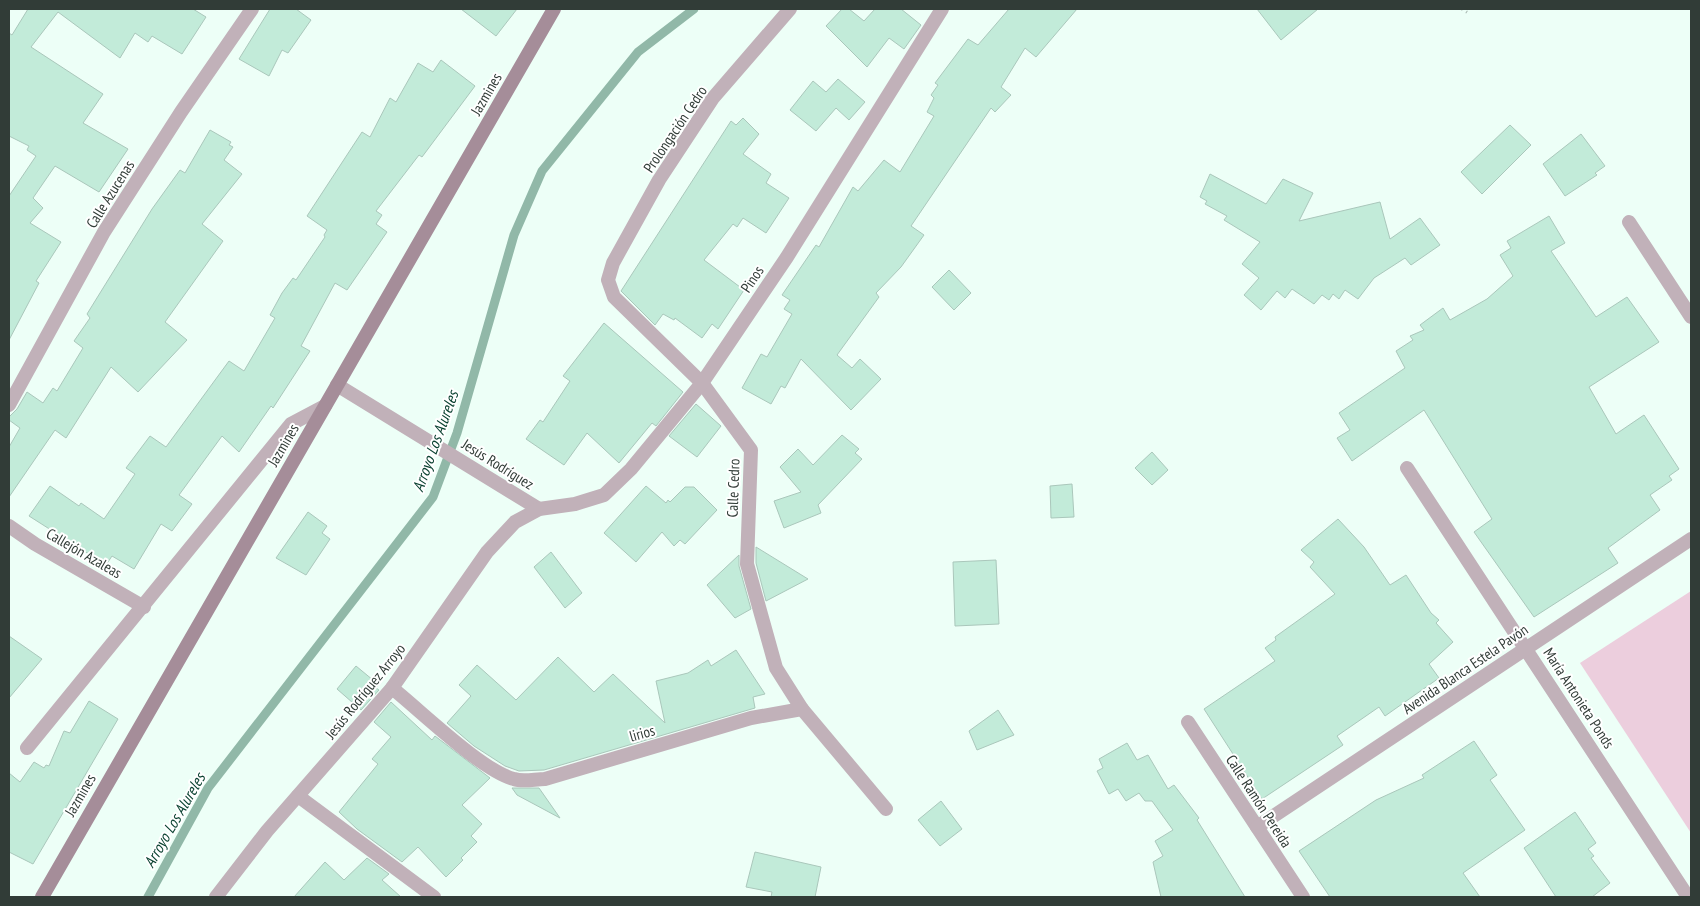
<svg xmlns="http://www.w3.org/2000/svg" width="1700" height="906" font-family="'PT Sans Narrow',sans-serif">
<rect width="100%" height="100%" fill="#edfff7"/>
<!-- green -->
<polygon fill="#eccedd" points="1691,591 1691,833 1580,663"/>
<g fill="none" stroke-linecap="round" stroke-linejoin="round">
<!-- stream -->
<polyline stroke="#91b8a8" stroke-width="9" points="148,897 208,788 433,497 457,433 514,235 542,171 638,52 694,9"/>
</g>
<!-- building -->
<g fill="#c2ebd9" stroke="#aac7bb">
<polygon points="28,9 193,9 206,17 182,54 152,36 148,42 135,33 120,58 58,12 31,47 103,94 83,123 128,149 99,192 55,166 33,198 43,208 30,223 61,242 36,281 39,283 9,340 9,196 36,156 27,150 29,146 9,136 9,33 12,35"/>
<polygon points="270,9 296,9 311,20 288,53 282,50 269,76 239,59"/>
<polygon points="461,9 517,9 496,36"/>
<polygon points="842,9 849,9 864,21 875,9 901,9 921,25 904,49 889,38 867,67 826,26"/>
<polygon points="1009,9 1077,9 1036,57 1025,48 1001,87 1011,95 995,112 991,108 911,226 924,235 901,267 876,293 879,297 837,355 852,368 860,359 881,379 851,410 801,359 785,388 781,386 771,404 742,388 761,354 767,357 792,314 784,309 790,300 782,295 816,245 819,247 853,187 858,191 884,160 900,172 934,116 927,112 934,98 931,95 938,85 935,83 968,39 978,45"/>
<polygon points="1257,9 1318,9 1281,40"/>
<polygon points="441,60 475,86 422,157 419,155 376,211 382,215 376,224 387,232 347,290 335,283 301,346 310,351 273,408 271,406 239,452 222,436 179,495 192,504 172,531 161,524 134,569 112,556 106,565 29,516 50,486 79,506 81,503 104,519 135,474 126,468 150,436 166,447 229,361 244,371 275,318 270,315 282,293 293,278 296,280 325,237 324,235 327,230 307,216 362,132 370,137 390,98 396,102 418,63 433,72"/>
<polygon points="838,79 865,102 849,120 836,108 816,131 790,110 813,81 826,92"/>
<polygon points="743,118 759,134 743,154 771,174 766,183 789,198 766,233 743,218 737,227 733,224 704,260 744,290 718,329 712,324 702,338 675,318 674,320 663,314 655,325 621,291 731,121 736,125"/>
<polygon points="1510,125 1531,145 1482,194 1461,172"/>
<polygon points="210,130 231,142 229,145 233,147 224,160 242,174 202,224 223,241 165,322 187,340 138,392 111,367 66,438 55,430 9,497 9,447 20,428 9,420 9,417 17,409 27,392 43,403 53,388 57,391 83,348 74,341 90,318 87,314 152,209 180,170 185,173"/>
<polygon points="1581,134 1605,166 1595,173 1597,175 1565,196 1543,164"/>
<polygon points="1210,174 1266,204 1283,179 1313,193 1299,221 1380,202 1390,239 1420,218 1440,245 1411,265 1405,258 1374,278 1358,299 1345,290 1339,299 1333,294 1329,300 1322,295 1314,304 1292,289 1285,298 1277,291 1261,310 1244,295 1259,278 1242,264 1260,242 1224,220 1227,216 1205,204 1207,201 1200,197"/>
<polygon points="1549,216 1565,243 1551,251 1596,317 1627,297 1659,342 1589,387 1616,434 1644,415 1679,469 1669,476 1672,480 1650,495 1660,510 1608,548 1618,563 1534,617 1474,532 1492,519 1424,410 1352,461 1337,438 1350,430 1339,413 1405,368 1396,351 1413,340 1410,336 1424,330 1420,325 1443,308 1450,320 1487,299 1513,276 1500,255 1511,248 1507,241"/>
<polygon points="949,270 971,293 954,310 932,287"/>
<polygon points="604,323 683,392 656,426 652,423 619,463 587,433 564,465 526,439 540,420 543,422 570,381 563,376"/>
<polygon points="696,404 721,426 697,457 669,436"/>
<polygon points="842,435 859,449 855,453 862,459 818,505 821,513 784,528 774,501 801,492 780,467 798,449 813,465"/>
<polygon points="1152,452 1168,470 1152,485 1135,468"/>
<polygon points="1072,484 1074,517 1051,518 1050,486"/>
<polygon points="646,486 666,503 668,500 670,502 685,487 694,487 717,510 685,544 680,540 674,546 662,532 636,562 604,533"/>
<polygon points="308,512 327,526 322,533 330,539 306,575 276,558"/>
<polygon points="1338,519 1364,547 1390,585 1406,575 1431,613 1439,620 1436,623 1453,642 1429,664 1439,678 1385,716 1379,707 1337,736 1343,745 1262,799 1204,709 1275,661 1265,648 1276,640 1275,637 1335,594 1310,567 1314,562 1301,550"/>
<polygon points="756,547 808,579 766,601 756,563"/>
<polygon points="551,552 582,593 565,608 534,567"/>
<polygon points="739,555 739,566 751,609 735,618 707,585"/>
<polygon points="996,560 999,624 955,626 953,562"/>
<polygon points="9,636 42,659 9,698"/>
<polygon points="736,650 765,694 753,697 755,708 544,770 519,771 505,766 474,746 447,723 471,696 459,685 477,665 516,700 558,657 594,692 613,674 665,723 656,681 688,673 708,660 711,666"/>
<polygon points="356,666 379,685 376,688 379,690 361,710 337,689"/>
<polygon points="89,701 118,719 33,864 9,852 9,773 20,782 34,762 44,768 46,765 49,766 64,731 70,733"/>
<polygon points="391,702 432,740 435,736 490,778 462,805 482,824 471,836 477,842 461,858 463,860 446,877 418,847 402,862 357,829 339,812 378,764 372,759 391,737 374,722"/>
<polygon points="998,710 1014,735 977,750 969,731"/>
<polygon points="1474,741 1497,775 1490,780 1525,830 1463,873 1480,897 1330,897 1299,851 1376,800 1424,778 1422,775"/>
<polygon points="1127,743 1137,760 1148,755 1168,789 1174,785 1199,818 1197,820 1245,897 1161,897 1153,862 1163,856 1155,841 1173,830 1152,801 1145,801 1139,793 1126,801 1118,789 1109,794 1097,771 1103,768 1099,759"/>
<polygon points="512,788 539,788 560,818 517,795"/>
<polygon points="941,801 962,829 940,846 918,820"/>
<polygon points="1575,812 1596,843 1588,849 1594,856 1591,858 1610,883 1592,897 1556,897 1524,848"/>
<polygon points="755,852 821,867 815,897 771,897 772,892 746,887"/>
<polygon points="367,858 389,874 382,880 401,897 294,897 325,862 344,880"/>
</g>
<g fill="none" stroke-linecap="round" stroke-linejoin="round">
<!-- path -->
<polyline stroke="#a7b6af" stroke-width="3" stroke-dasharray="1 4" stroke-linecap="butt" points="1462,9 1468,13"/>
<!-- minor -->
<g stroke="#c1b1b9" stroke-width="14">
<polyline points="790,9 713,98 659,180 613,263 608,280 614,297 702,383 751,450 747,564 776,668 802,709"/>
<polyline points="1629,222 1691,317"/>
<polyline points="337,385 539,509"/>
<polyline points="9,405 104,232 181,112 252,9"/>
<polyline points="1407,468 1688,897"/>
<polyline points="9,526 35,544 144,607"/>
<path d="M392 688C421 711 482 771 514 779 523 782 535 779 545 779L751 718 802 709 886 809"/>
<polyline points="1188,722 1303,897"/>
<polyline points="27,748 291,424 325,406"/>
<polyline points="298,796 434,897"/>
<polyline points="1257,827 1691,539"/>
<polyline points="216,897 267,831 392,688 487,552 515,522 539,509 575,504 604,495 631,469 702,383 787,257 942,9"/>
</g>
<!-- secondary -->
<polyline stroke="#a58d99" stroke-width="14" points="42,897 554,9"/>
</g>
<g text-anchor="middle" dominant-baseline="central" stroke-width="4" stroke-linejoin="round" paint-order="stroke">
<!-- street labels -->
<g font-size="15" fill="#313c37" stroke="#fff">
<text transform="translate(486 94) rotate(-60)">Jazmines</text>
<text transform="translate(675 129) rotate(-56)">Prolongación Cedro</text>
<text transform="translate(110 194) rotate(-58)">Calle Azucenas</text>
<text transform="translate(752 279) rotate(-56)">Pinos</text>
<text transform="translate(283 445) rotate(-60)">Jazmines</text>
<text transform="translate(498 464) rotate(32)">Jesús Rodríguez</text>
<text transform="translate(733 488) rotate(-88)">Calle Cedro</text>
<text transform="translate(84 553) rotate(30)">Callejón Azaleas</text>
<text transform="translate(1465 669) rotate(-34)">Avenida Blanca Estela Pavón</text>
<text transform="translate(365 691) rotate(-51)">Jesús Rodríguez Arroyo</text>
<text transform="translate(1579 698) rotate(57)">María Antonieta Ponds</text>
<text transform="translate(642 733) rotate(-16)">lirios</text>
<text transform="translate(80 795) rotate(-60)">Jazmines</text>
<text transform="translate(1259 801) rotate(57)">Calle Ramón Pereida</text>
</g>
<!-- water labels -->
<g font-size="16" font-style="italic" fill="#0b4231" stroke="#fff">
<text transform="translate(435 441) rotate(-70)">Arroyo Los Alureles</text>
<text transform="translate(174 820) rotate(-60)">Arroyo Los Alureles</text>
</g>
</g>
<!-- border -->
<rect width="1700" height="906" fill="none" stroke="#313c37" stroke-width="20"/>
</svg>
